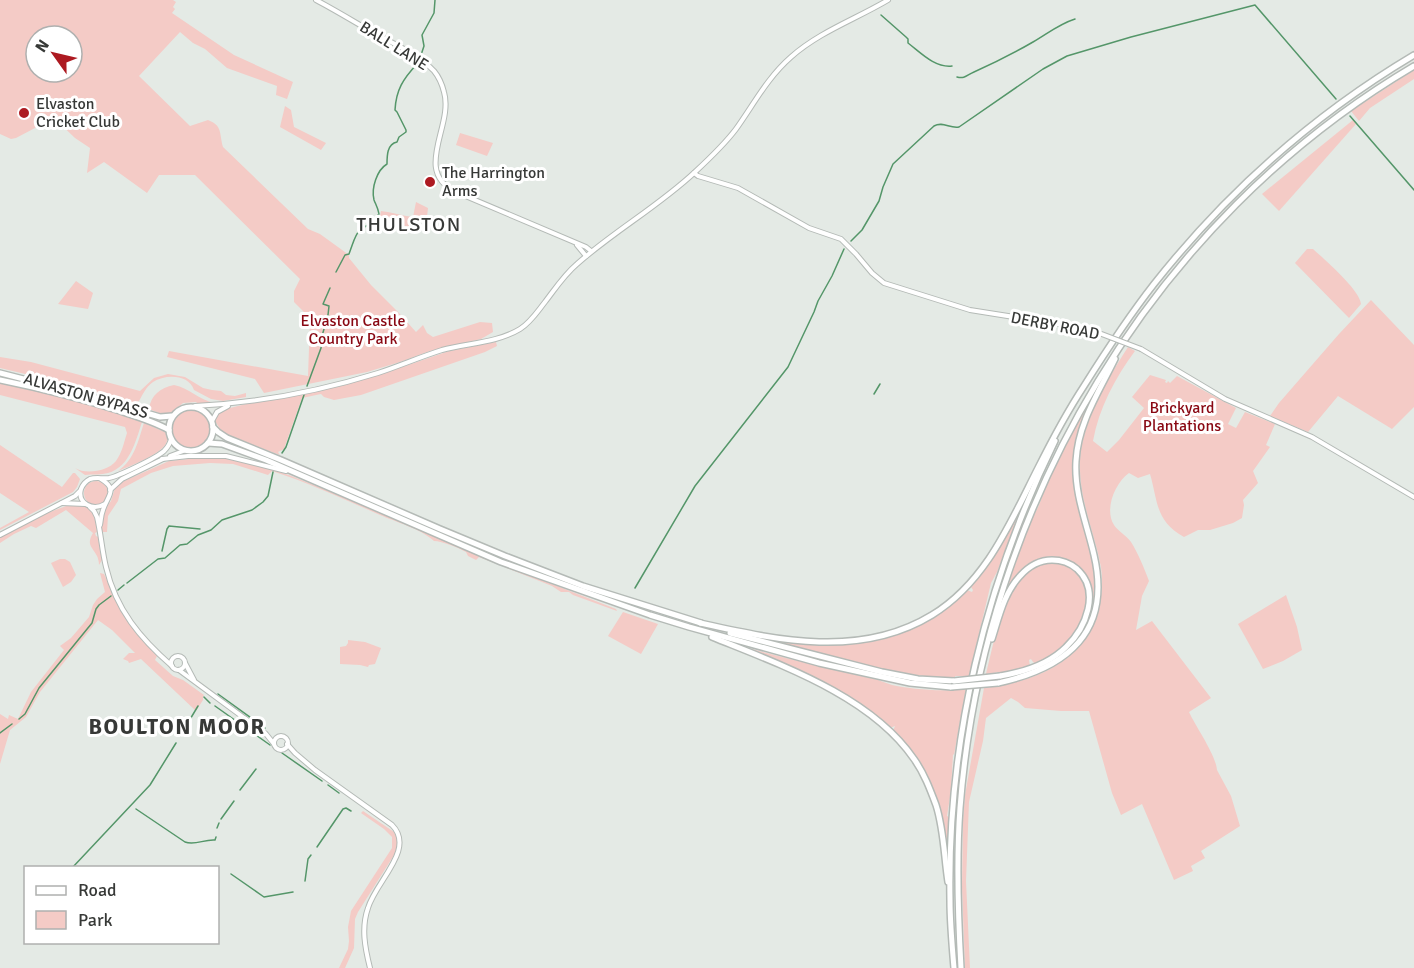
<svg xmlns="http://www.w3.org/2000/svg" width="1414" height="968" font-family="Signika,sans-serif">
<rect width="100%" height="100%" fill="#e4eae5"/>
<!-- green -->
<g fill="#f4cbc6" fill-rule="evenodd">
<path d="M0 0H173L176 2 173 7 175 9 172 13 234 55 293 82 287 99 276 95 277 86 227 68 205 49 193 43 180 32 139 76 190 126 208 120C223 126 219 133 223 147L308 229 320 234 349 255V258L371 285 399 313 416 332 423 325 427 333 433 337 480 322 492 323 493 332 481 339 430 351 400 362 367 372 264 393 255 379 167 357 169 351 308 376 310 321 305 313 294 302V291L300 279 195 175H159L147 193 104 162 87 173 90 148 75 138 54 118 16 138 11 139 0 134ZM36 36H72V72H36Z"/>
<polygon points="1414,70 1414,79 1370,108 1359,121 1351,111"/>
<polygon points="285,106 291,110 294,127 326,143 321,150 280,127"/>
<polygon points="1353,120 1356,124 1279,211 1262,194"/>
<polygon points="460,133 493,143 487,156 456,145"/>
<path d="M416 202 428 208 427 217 415 216 413 228 379 221 381 211C392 212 402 216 413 217Z"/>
<path d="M1307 249H1313C1325 260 1360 290 1361 304L1349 318 1295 263Z"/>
<polygon points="76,281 93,293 88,309 58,304"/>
<polygon points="1371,300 1414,345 1414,407 1392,429 1338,396 1308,432 1270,416 1279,403 1339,334"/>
<polygon points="496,342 497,346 485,352 361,395 334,400 324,397 321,394 302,398 284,449 278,452 280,455 231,437 222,432 215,421 217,414 226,409 250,403 340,386 379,375 449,351"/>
<path d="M1128 347 1135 351C1115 378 1099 408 1093 441L1107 452 1119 440 1144 408 1132 397 1150 375 1166 380 1165 382 1167 383 1168 381 1170 383 1177 376 1236 408 1228 424 1236 428 1245 412 1275 424 1266 445 1270 447 1253 471 1258 483 1243 500 1244 505 1242 518 1233 523 1210 530H1198L1184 537C1155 521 1158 501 1150 474L1138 478 1129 473C1115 483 1104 509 1114 525 1118 531 1126 535 1131 542 1138 553 1144 568 1149 581L1142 596 1136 630 1152 621 1211 698 1189 712C1196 727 1216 755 1217 770L1231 796 1240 826 1201 851 1205 858 1191 866 1193 871 1174 880 1142 804 1121 815 1112 793 1089 711H1061L1025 708 1018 702 1011 698 986 718 983 741 969 802 966 881 970 968H965L962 887 963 821 965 795 984 688C1034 682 1086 662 1099 608 1102 594 1103 581 1101 567 1094 531 1078 497 1080 460 1082 422 1108 378 1128 347Z"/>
<path d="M0 357 31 362 140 391 154 378 168 374 185 377 203 388 212 390 221 391 226 395 235 396 246 393V397L223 401 211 399 194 390C189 374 165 374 153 382 146 387 143 394 139 401L133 403 55 381 0 368Z"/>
<path d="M0 382C48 393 96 405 142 422 136 440 130 467 108 473 101 475 93 474 85 475L75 468C86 475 108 471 116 461 122 453 124 442 127 433L125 427 0 395Z"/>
<path d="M174 385C190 388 198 400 215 403H197L196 402 183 403 170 414 164 415 149 409C151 395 160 388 174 385Z"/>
<path d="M1092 397C1080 423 1071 448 1073 477 1076 526 1106 567 1090 617 1093 597 1093 578 1075 565 1072 563 1066 559 1062 559 1056 559 1032 566 1025 568L998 615 1010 575 1027 529 1039 505 1047 484 1070 436Z"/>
<circle cx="191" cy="429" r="19"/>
<path d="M144 423 165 432C167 435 168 437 167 441 165 453 130 466 118 471 135 459 138 441 144 423Z"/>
<polygon points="0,445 62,487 73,473 75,473 80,479 77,487 73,492 0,530 0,528 29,512 0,493"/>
<path d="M208 457 237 459 289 475 368 507 468 551 616 609 617 611 573 595 569 592H561L552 586 479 557 476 560 468 556 466 552C459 548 442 541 434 541 421 529 396 522 380 515 344 499 309 483 272 471L268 475 233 464 210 463 173 466 151 473 121 489 118 501 108 516 107 532H102V518L105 509 111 501 115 488 122 482 169 461Z"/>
<circle cx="96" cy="493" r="12"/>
<path d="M69 505C91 503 95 512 97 532L95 533 96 536 98 537 102 560 99 565C99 562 98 558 97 556 92 546 86 545 93 533L66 510 36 528 31 526 14 534 0 543V538L3 535 47 513Z"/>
<path d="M1020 513 997 572 991 583 969 676H955V679C887 675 822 655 757 638 835 652 907 647 967 590L972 592 973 590 971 587C991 565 1005 539 1019 513Z"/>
<polygon points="60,559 65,559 70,562 76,575 71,582 63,587 51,563"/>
<path d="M1053 562C1093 565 1094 610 1074 635 1063 648 1051 656 1036 664L1033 662 1031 659 1029 660 1030 666 1001 674 1000 672 986 674C993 646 1003 591 1026 572 1034 566 1043 563 1053 562Z"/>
<polygon points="100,573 104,574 123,614 135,632 157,656 155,660 173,676 183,680 204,695 203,697 203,700 196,711 141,659 129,663 128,661 123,659 129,653 135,653 112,630 98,620 40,692 26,717 10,730 0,764 0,714 8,719 9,715 18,719 31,692 64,650 60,646 71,638 89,617 93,605 97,599 105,592"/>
<polygon points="1286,595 1297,627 1302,650 1283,661 1263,669 1238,624"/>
<polygon points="623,612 658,624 641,654 608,636"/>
<polygon points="348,640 365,642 381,648 375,664 369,665 368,667 360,665 340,664 340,647 346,646 348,643"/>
<path d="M738 646V645C783 658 829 668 874 679 880 680 885 683 892 685 910 689 948 693 966 688L954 755 953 754 951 791 947 816 949 817 948 861 942 821 917 759 893 731 895 726 890 728 868 710Z"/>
<polygon points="363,811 394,832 398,841 396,852 358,912 355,919 354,948 345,968 339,968 348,949 349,941 348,927 351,911 392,848 392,837 384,829 361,813"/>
</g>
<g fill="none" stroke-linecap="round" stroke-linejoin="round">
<!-- stream -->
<g stroke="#549669" stroke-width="1.5">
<path d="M881 15 906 37 908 39V43C921 53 935 68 952 66"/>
<polyline points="421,55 424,46 422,35 434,13 435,0"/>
<path d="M957 77C965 79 967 75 974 72 994 63 1014 53 1033 42 1047 34 1059 24 1075 19"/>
<polyline points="1350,116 1414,190"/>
<path d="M379 214C378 208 376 205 374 200 371 188 377 170 387 164 387 156 387 144 397 142L399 137 406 132V130L397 112 395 110C396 90 403 79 417 64"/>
<path d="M851 241 862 230 879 201 883 187 893 164 934 126C943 121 950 129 959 127L1043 69 1067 56 1131 37 1255 5 1336 99"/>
<path d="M336 272 345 255 349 254C358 230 354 232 377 220L378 215"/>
<polyline points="307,386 321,348 322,336 328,315 329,306 323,304 330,288"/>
<polyline points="874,394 880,384"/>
<polyline points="282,453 286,447 304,395"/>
<polyline points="162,551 167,529 169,526 200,529"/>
<polyline points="127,583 158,559 165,558 180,545 187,544 198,535 211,530 222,520 252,510 263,502 268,496 273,472"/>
<polyline points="635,588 695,486 788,367 814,312 818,301 832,276 844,249"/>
<polyline points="118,590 124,585"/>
<polyline points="218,694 265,728"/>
<polyline points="204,697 210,703"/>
<polyline points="215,706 270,745"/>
<polyline points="19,719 25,714 39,688 92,623 96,609 99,605 111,596"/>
<polyline points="0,733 12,724"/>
<polyline points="180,736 198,706"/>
<polyline points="282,753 322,781"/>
<polyline points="328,785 339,793"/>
<polyline points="240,790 256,769"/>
<path d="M136 809 185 842C195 846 204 839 215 840L216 837"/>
<polyline points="221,819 234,801"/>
<polyline points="217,828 219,823"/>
<polyline points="317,847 343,809 346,808 351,811"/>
<polyline points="72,868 150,785 176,743"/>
<polyline points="231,874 264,897 293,892"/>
<polyline points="305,881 308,859 311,855"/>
</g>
<!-- secondary casing -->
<g stroke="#b4bab6" stroke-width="6">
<g id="secondary">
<path d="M316 0C335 10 353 21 372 32 392 43 418 54 434 71 439 77 442 84 444 92 454 126 412 171 456 192L586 247 591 251"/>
<polyline points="694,173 698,176 738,188 809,228 841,239 856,254 872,273 884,283 970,310 1071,326 1099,333"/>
<polyline points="577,245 586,256"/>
<polyline points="1141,349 1225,399 1312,437 1414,497"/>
<path d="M195 406C255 403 320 391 378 373 399 366 420 357 442 350 467 343 497 343 520 329 531 322 537 312 545 302 555 289 564 275 577 264 614 231 659 206 695 172 709 159 724 145 736 129 754 104 767 78 791 57 819 32 856 19 888 0"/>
<polyline points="212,421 217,412 228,406"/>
<polyline points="170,456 186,450"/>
<polyline points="162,459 188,456 226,456 286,471"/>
<polyline points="110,490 122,479 163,459"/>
<polyline points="62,503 85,504"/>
<path d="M105 504C93 511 77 504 81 489 83 484 86 481 90 479 96 477 103 479 109 478 119 476 156 458 164 451 168 447 170 444 171 439"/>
<path d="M90 507 94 511 97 517C101 534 102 551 106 567 116 610 141 639 172 666"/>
<path d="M100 525C101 520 101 515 103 510 107 496 119 490 101 479"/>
<polyline points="0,535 75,496 80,491"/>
<circle cx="178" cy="663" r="7"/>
<polyline points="185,663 194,680"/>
<polyline points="179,670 266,734 274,744"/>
<circle cx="281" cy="743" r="7"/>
<path d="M287 744 295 753 315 770 392 825C416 849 376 881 368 908 361 928 365 948 370 968"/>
</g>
</g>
<!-- highway casing -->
<g stroke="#b4bab6" stroke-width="8">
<g id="highway">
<polyline points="0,373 78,393 160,417 172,416"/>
<path d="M0 380C39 388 79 398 117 410 135 416 153 421 169 430"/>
<circle cx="191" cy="429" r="22"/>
<polyline points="213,427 218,432 227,438 281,460 440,529 505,556 583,586 701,623"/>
<polyline points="208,443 222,444 266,460 501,562 650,615 689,627 819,663 910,683 951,687"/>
<path d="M700 623C777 640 860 659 932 615 986 582 1010 523 1038 468 1052 440 1067 412 1084 386 1106 351 1129 316 1154 284 1226 193 1315 114 1414 55"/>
<polyline points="730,633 882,672 918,679 954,681"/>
<path d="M712 637C781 665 871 696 914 759 924 773 930 789 936 805 944 830 944 856 948 882"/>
<path d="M992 639C999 617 1004 593 1020 576 1028 567 1039 560 1052 560 1061 560 1070 563 1077 569 1101 591 1086 628 1066 647 1049 664 1024 672 1000 676"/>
<path d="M998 683C1067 668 1112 632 1094 555 1087 524 1074 494 1076 461 1078 423 1099 392 1115 359"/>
<path d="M954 968C952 945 950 922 950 900 947 741 985 584 1055 441"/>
<path d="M961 968C958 915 956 861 960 808 983 506 1153 220 1414 66"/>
</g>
</g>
<!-- secondary -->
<use href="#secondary" stroke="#fff" stroke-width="4"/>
<!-- highway -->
<use href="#highway" stroke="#fff" stroke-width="5"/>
<!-- secondary-bridge casing -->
<g stroke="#b4bab6" stroke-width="6" stroke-linecap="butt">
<polyline id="secondary-bridge" points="1099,333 1141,349"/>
</g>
<!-- highway-bridge casing -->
<g stroke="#b4bab6" stroke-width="8" stroke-linecap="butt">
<g id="highway-bridge">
<polyline points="954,681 1000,676"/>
<polyline points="951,687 998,683"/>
</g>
</g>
<!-- secondary-bridge -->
<use href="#secondary-bridge" stroke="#fff" stroke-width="4"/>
<!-- highway-bridge -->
<use href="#highway-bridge" stroke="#fff" stroke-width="5"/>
</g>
<!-- markers -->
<g fill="#ad1a21" stroke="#fff" stroke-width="2">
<circle cx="24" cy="113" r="6"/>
<circle cx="430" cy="182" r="6"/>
</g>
<g text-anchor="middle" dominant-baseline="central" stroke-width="6" stroke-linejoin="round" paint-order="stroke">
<!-- street labels -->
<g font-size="16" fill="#373937" stroke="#fff">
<text transform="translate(394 46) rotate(32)">BALL LANE</text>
<text transform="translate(1055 326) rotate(11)">DERBY ROAD</text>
<text transform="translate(86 396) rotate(16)">ALVASTON BYPASS</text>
</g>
<!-- poi labels -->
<g font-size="16" fill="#373937" stroke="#fff" text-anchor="start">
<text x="36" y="104">Elvaston<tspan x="36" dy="18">Cricket Club</tspan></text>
<text x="442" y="173">The Harrington<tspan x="442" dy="18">Arms</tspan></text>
</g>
<!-- park labels -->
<g font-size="16" fill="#890813" stroke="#fff">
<text x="353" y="321">Elvaston Castle<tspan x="353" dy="18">Country Park</tspan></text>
<text x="1182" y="408">Brickyard<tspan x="1182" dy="18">Plantations</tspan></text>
</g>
<!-- quarter labels -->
<g font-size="20" letter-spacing="1.5" fill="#373937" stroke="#fff">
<text x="409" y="224">THULSTON</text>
</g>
<!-- district labels -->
<g font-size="22" font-weight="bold" letter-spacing="1.5" fill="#373937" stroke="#fff">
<text x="177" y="726">BOULTON MOOR</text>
</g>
</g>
<!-- legend -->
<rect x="24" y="866" width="195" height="78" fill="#ffffff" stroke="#afb0af" stroke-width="1.5"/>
<rect x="36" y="886" width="30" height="9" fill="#ffffff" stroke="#afb0af" stroke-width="1.5"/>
<text x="78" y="896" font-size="18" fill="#373937">Road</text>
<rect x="36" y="911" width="30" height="18" fill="#f4cbc6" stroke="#afb0af" stroke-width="1.5"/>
<text x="78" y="926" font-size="18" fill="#373937">Park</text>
<!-- north arrow -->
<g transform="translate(54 54) rotate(304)"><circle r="28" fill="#ffffff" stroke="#afb0af" stroke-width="1.5"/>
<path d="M0-4.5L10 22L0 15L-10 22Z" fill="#ad1a21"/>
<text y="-9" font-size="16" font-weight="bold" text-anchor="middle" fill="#373937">N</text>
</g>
</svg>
